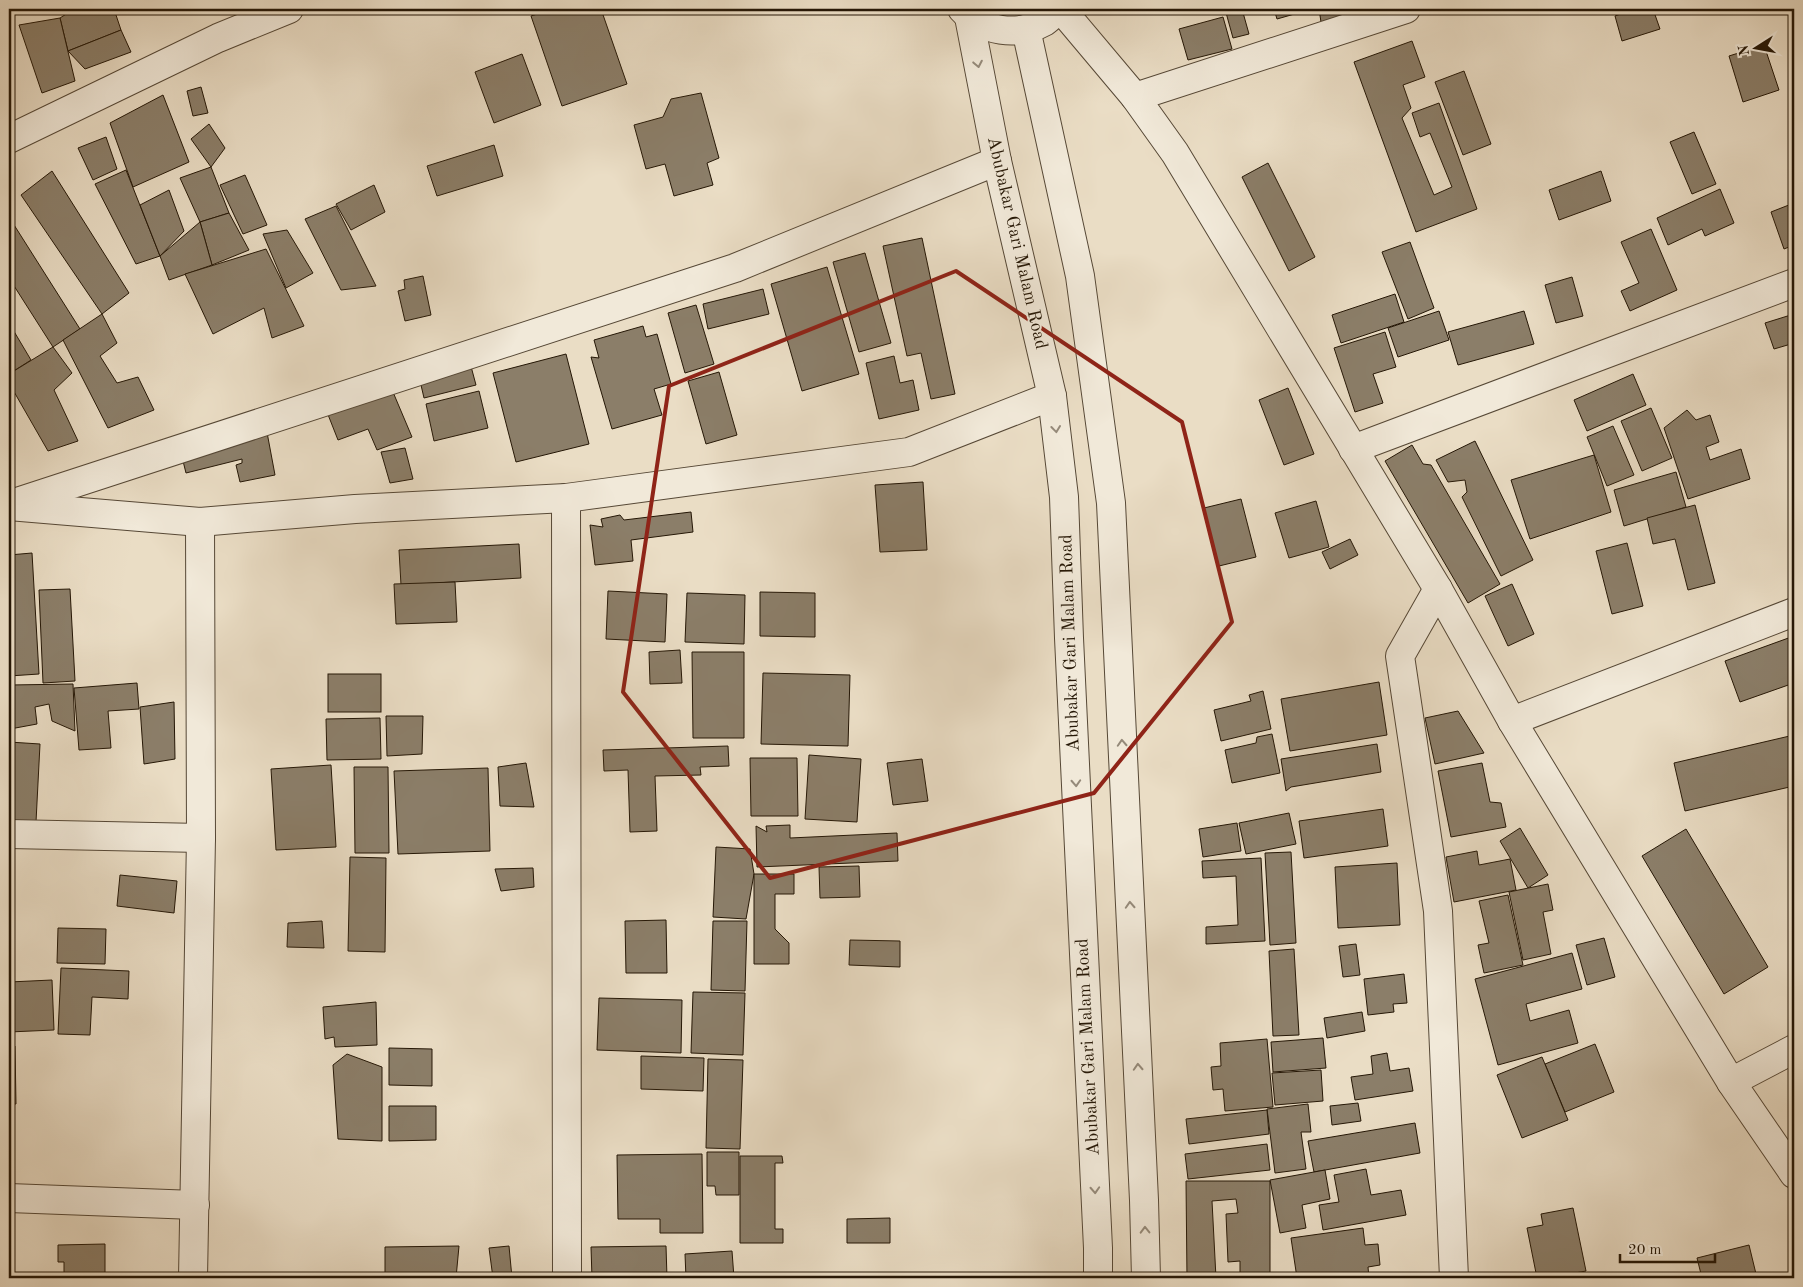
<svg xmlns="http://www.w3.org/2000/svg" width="1803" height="1287" font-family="'Old Standard TT',serif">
<rect width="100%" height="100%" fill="#eaddc5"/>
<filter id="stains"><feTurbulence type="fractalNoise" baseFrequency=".004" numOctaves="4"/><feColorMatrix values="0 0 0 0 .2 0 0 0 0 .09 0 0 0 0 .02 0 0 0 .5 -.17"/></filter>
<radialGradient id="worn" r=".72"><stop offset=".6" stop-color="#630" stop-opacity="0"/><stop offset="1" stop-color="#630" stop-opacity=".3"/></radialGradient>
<!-- building -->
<g fill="#8b7e69" stroke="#251706">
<polygon points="74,9 114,9 121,30 68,51 60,18"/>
<polygon points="553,9 601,9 627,84 562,106 531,16"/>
<polygon points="1225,9 1242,9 1249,34 1233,38"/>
<polygon points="1274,9 1312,9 1277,19"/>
<polygon points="1319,9 1370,9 1321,22"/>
<polygon points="1622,9 1653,9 1660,29 1622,41 1615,16 1623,13"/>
<polygon points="1223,17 1232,49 1188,60 1179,29"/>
<polygon points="60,18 75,81 42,93 19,25"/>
<polygon points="121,30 131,52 85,69 68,51"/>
<polygon points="1412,41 1425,77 1403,85 1411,108 1402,118 1434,195 1452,187 1430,133 1420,137 1412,113 1439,103 1477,209 1416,232 1354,62"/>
<polygon points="1764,45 1779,90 1743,102 1729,56"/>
<polygon points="522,54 541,105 494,123 475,72"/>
<polygon points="1464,71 1491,144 1463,155 1435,82"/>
<polygon points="201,87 208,113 193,116 187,91"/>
<polygon points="701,93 719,158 707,163 713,185 674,196 665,164 646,169 634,125 663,117 671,99"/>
<polygon points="163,95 189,162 133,187 110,123"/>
<polygon points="209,124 225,148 211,167 191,139"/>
<polygon points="1694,132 1716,184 1692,194 1670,142"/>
<polygon points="106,137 117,169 93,180 78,148"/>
<polygon points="494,145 503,176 437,196 427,166"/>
<polygon points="1268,163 1315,257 1289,271 1242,177"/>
<polygon points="211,167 229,213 200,222 180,178"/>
<polygon points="126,170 160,256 136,264 95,184"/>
<polygon points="52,171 129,293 102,314 21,195"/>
<polygon points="1601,171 1611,201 1559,220 1549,190"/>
<polygon points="245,175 267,225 243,234 220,185"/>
<polygon points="374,185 385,212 351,230 336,204"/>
<polygon points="1720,189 1734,223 1705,236 1702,229 1668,245 1657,218"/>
<polygon points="169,190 184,231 160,256 140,205"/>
<polygon points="1794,203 1794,245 1784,249 1771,212"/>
<polygon points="336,206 376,286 341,290 305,219"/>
<polygon points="229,213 249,250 212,265 200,222"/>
<polygon points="9,217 80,329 53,347 9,278"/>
<polygon points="200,222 212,265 169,280 160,256"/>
<polygon points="1651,229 1677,290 1630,311 1621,291 1639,283 1621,242"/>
<polygon points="287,230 313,273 286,288 263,234"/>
<polygon points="922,238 955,394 931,399 921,353 907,356 883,246"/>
<polygon points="1410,242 1434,308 1408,319 1382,252"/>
<polygon points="266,249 304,326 272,338 264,308 213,334 185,274"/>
<polygon points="865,253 891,343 859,352 833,262"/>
<polygon points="827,267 859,374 802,391 771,284"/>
<polygon points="423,276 431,315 405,321 398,291 405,289 404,280"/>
<polygon points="1572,277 1583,316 1556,323 1545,285"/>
<polygon points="763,289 769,314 708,329 703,304"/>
<polygon points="1395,294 1404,322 1341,343 1332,315"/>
<polygon points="696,305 714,364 685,373 668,313"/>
<polygon points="1794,306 1794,354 1791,344 1774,349 1765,323 1794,314 1792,307"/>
<polygon points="1439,311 1449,340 1398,357 1388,328"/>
<polygon points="1524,311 1534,344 1458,365 1448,332"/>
<polygon points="102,314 117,343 100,356 117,383 138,377 154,410 108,428 63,340"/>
<polygon points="9,323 31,360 9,374"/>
<polygon points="643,326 646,337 657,334 671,384 654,389 662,415 612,429 591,357 599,358 594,340"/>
<polygon points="1385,332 1396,367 1373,374 1383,403 1355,412 1334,348"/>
<polygon points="53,347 72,373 54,390 78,441 48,451 9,383 9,374"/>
<polygon points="566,354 589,444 516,462 493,373"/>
<polygon points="894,356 900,383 913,380 919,410 879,419 866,363"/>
<polygon points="469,359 476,385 424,398 418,372"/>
<polygon points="719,372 737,435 706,444 688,381"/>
<polygon points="1633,374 1646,405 1587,431 1574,400"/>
<polygon points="390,385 412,437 377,450 368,429 338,440 325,407"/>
<polygon points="1288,388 1314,454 1284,465 1259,400"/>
<polygon points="479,391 488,428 434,441 426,404"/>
<polygon points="1651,408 1672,458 1642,471 1621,421"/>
<polygon points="1687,410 1696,420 1710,415 1719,442 1706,447 1710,460 1741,449 1750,479 1688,499 1664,428"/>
<polygon points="1613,426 1634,475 1607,486 1587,437"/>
<polygon points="266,427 275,475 240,482 236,465 242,463 242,459 186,473 181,453"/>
<polygon points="1475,441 1533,560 1501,576 1462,497 1467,492 1465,480 1448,482 1436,460"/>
<polygon points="1412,445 1423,464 1431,465 1500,584 1468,603 1385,461"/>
<polygon points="405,448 413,479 390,483 381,452"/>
<polygon points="1594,455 1611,512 1530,539 1511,480"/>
<polygon points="1676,472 1686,507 1624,526 1614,490"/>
<polygon points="923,482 927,550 880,552 875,485"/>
<polygon points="1241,499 1256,557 1219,566 1204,508"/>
<polygon points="1316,501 1329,547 1289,558 1275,513"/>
<polygon points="1695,505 1715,583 1688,590 1675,539 1653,544 1647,518"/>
<polygon points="691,512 693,532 631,540 633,561 595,565 590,525 603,527 601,519 620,515 624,520"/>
<polygon points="1350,539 1358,555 1330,569 1322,552"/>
<polygon points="1627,543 1643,606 1612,614 1596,551"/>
<polygon points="519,544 521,578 401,585 399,550"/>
<polygon points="32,553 39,674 9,676 9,555"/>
<polygon points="455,582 457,622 396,624 394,584"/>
<polygon points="1512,584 1534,634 1508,646 1485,596"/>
<polygon points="70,589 75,681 43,683 39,590"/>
<polygon points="608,591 667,594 665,642 606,639"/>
<polygon points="760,592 815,593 815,637 760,636"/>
<polygon points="687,593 745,595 744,644 685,642"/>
<polygon points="1794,636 1794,683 1740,702 1725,661"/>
<polygon points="680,650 682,683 650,684 649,652"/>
<polygon points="692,652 744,652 744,738 693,738"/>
<polygon points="763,673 850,675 848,746 761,744"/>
<rect x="328" y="674" width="53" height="38"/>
<polygon points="1379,682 1387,735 1290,751 1281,699"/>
<polygon points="137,683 139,709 108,711 111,748 79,750 74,688"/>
<polygon points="73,684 75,731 52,721 49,704 35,707 37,724 10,729 10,685"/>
<polygon points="1263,691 1271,729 1221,741 1214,710 1251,701 1249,695"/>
<polygon points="174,702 175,759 144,764 140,707"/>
<polygon points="1458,711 1484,753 1435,764 1425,718"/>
<polygon points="386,716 423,716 422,754 387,756"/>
<polygon points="380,718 381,759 327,760 326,719"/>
<polygon points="1272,734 1280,773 1232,783 1225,750 1256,743 1257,737"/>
<polygon points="1794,735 1794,786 1685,811 1674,763"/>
<polygon points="9,742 40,744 36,822 9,821"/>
<polygon points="1377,744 1381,772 1291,787 1286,791 1281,759"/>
<polygon points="728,746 729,766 700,767 701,775 655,776 657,831 630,832 628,770 604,771 603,750"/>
<polygon points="809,755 861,759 857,822 805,819"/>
<polygon points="750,758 797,758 798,816 751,816"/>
<polygon points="922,759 928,801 893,805 887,763"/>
<polygon points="526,763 534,807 500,806 498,767"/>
<polygon points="1482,763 1490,802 1501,803 1506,827 1451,837 1438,771"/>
<polygon points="331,765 336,847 276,850 271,769"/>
<polygon points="354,767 388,767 389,853 355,853"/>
<polygon points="488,768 490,851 398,854 394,771"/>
<polygon points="1383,809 1388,846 1304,858 1299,821"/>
<polygon points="1289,813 1296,844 1246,854 1239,823"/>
<polygon points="1237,823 1241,851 1203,857 1199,829"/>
<polygon points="790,825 790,838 897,833 898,861 757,867 756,826 767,832 766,826"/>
<polygon points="1520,828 1548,875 1528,888 1500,841"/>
<polygon points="1686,829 1768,967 1724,994 1642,856"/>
<polygon points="716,847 750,849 754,874 746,919 713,917"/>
<polygon points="1477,851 1479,865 1510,859 1516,890 1454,902 1446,857"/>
<polygon points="1291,852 1296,943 1270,945 1265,853"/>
<polygon points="350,857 386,858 385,952 348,951"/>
<polygon points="1261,858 1265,941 1206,944 1206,927 1238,925 1236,876 1203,878 1202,861"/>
<polygon points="1397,863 1400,925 1338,928 1335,867"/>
<polygon points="859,866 860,897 820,898 819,867"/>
<polygon points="533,868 534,887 501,891 495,869"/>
<polygon points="754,874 794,874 794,894 775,894 775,929 789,943 789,964 754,964"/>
<polygon points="120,875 177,881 174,913 117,906"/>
<polygon points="1548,884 1553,910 1543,912 1551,954 1523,960 1509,892"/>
<polygon points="1508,895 1523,965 1484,973 1478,945 1489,943 1479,901"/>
<polygon points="666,920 667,973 626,973 625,921"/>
<polygon points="322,921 324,948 287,947 288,923"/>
<polygon points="713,921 747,921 745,991 711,990"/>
<polygon points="58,928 106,929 105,964 57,963"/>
<polygon points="1604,938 1615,977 1587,985 1576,945"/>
<polygon points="850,940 900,941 900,967 849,965"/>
<polygon points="1356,944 1360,975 1343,977 1339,946"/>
<polygon points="1294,949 1299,1035 1273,1036 1269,951"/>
<polygon points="1572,953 1582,989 1526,1004 1530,1021 1569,1010 1578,1043 1498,1065 1475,979"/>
<polygon points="61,968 129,971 128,999 92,997 90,1035 58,1034"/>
<polygon points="1404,974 1407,1003 1393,1004 1394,1012 1368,1015 1364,979"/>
<polygon points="52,980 54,1030 9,1032 9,982"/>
<polygon points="693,992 745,993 743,1055 691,1053"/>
<polygon points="599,998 682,1000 681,1053 597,1050"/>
<polygon points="376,1002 377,1045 335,1047 334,1037 325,1039 323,1007"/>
<polygon points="1362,1012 1365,1031 1327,1038 1324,1018"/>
<polygon points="1323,1038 1326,1068 1273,1072 1271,1042"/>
<polygon points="1267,1039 1273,1107 1225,1111 1223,1089 1213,1090 1211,1067 1221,1066 1220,1043"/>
<polygon points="1595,1044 1614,1092 1565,1112 1545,1064"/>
<polygon points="9,1046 15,1046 16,1104 9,1104"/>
<polygon points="389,1048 432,1049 432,1086 389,1085"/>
<polygon points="1387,1053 1390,1071 1409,1068 1413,1091 1355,1100 1351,1077 1373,1074 1371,1056"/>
<polygon points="347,1054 382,1067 382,1141 338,1139 333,1065"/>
<polygon points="641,1056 704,1058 703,1091 641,1089"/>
<polygon points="1542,1057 1568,1120 1522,1138 1497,1075"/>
<polygon points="708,1059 743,1060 740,1149 706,1148"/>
<polygon points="1321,1070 1323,1101 1275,1105 1272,1073"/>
<polygon points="1358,1103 1361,1121 1332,1125 1330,1106"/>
<polygon points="1308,1104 1311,1132 1301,1132 1306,1169 1275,1173 1267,1109"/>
<polygon points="389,1106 436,1106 436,1140 389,1141"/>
<polygon points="1267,1110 1269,1134 1189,1144 1186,1119"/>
<polygon points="1415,1123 1420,1153 1314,1172 1308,1141"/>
<polygon points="1267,1144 1270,1170 1188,1179 1185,1154"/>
<polygon points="707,1152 739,1152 739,1195 716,1195 715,1186 707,1186"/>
<polygon points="702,1154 703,1233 660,1233 660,1219 618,1219 617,1155"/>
<polygon points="740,1156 782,1156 783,1163 775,1163 775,1229 783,1229 783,1243 740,1243"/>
<polygon points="1366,1169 1371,1195 1401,1190 1406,1215 1323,1230 1319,1205 1339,1202 1334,1175"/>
<polygon points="1325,1170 1330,1199 1302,1205 1306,1228 1280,1233 1270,1180"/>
<polygon points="1186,1181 1270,1181 1270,1278 1231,1278 1240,1278 1240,1261 1228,1262 1226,1214 1238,1213 1236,1199 1212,1201 1216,1278 1187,1278"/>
<polygon points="1573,1208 1586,1271 1564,1275 1564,1278 1537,1278 1527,1228 1543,1225 1541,1214"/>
<polygon points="890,1218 890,1243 847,1243 847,1219"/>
<polygon points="1363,1228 1365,1245 1378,1244 1380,1265 1368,1267 1369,1278 1297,1278 1291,1238"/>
<polygon points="105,1244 105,1275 94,1275 94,1278 64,1278 64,1262 58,1262 58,1245"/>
<polygon points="1749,1245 1757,1278 1702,1278 1697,1258"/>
<polygon points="459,1246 456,1278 385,1278 385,1247"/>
<polygon points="509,1246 512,1278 493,1278 489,1248"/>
<polygon points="666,1246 667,1278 592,1278 591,1247"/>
<polygon points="732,1251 734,1278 686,1278 685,1254"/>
</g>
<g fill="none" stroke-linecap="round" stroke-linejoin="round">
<!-- minor casing -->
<g stroke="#564836" stroke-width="30">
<g id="minor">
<polyline points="1061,9 1135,97 1175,153 1438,589 1512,721 1731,1082 1794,1174"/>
<polyline points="1135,97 1406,9"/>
<polyline points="9,139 218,38 289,9"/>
<polyline points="1353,449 1794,283"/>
<polyline points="566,498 567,1278"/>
<polyline points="17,502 735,268 997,161"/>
<polyline points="9,506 200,522 355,509 566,498 909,452 1052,396"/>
<polyline points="1438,589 1400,656 1438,911 1454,1278"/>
<polyline points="1512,721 1794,612"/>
<polyline points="9,834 201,838"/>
<polyline points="1731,1082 1794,1049"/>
<polyline points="9,1198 195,1205"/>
<polyline points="193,1278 201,838 200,522"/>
</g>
</g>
<!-- tertiary casing -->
<g stroke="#564836" stroke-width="30">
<g id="tertiary">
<path d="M962 9C983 32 1017 37 1044 22 1050 18 1054 13 1059 9"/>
<polyline points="969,17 997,161 1052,396 1064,497 1069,638 1098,1248 1098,1278"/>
<polyline points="1026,29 1080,276 1111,503 1144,1200 1146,1278"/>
</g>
</g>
<!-- minor -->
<use href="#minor" stroke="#f1e9d9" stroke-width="28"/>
<!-- tertiary -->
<use href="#tertiary" stroke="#f1e9d9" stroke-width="28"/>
</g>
<!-- one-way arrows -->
<defs><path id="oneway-chevron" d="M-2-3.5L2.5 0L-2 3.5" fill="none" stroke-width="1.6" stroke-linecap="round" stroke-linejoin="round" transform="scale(1.25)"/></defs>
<g stroke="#958a7a">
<use href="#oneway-chevron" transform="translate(978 64) rotate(79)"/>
<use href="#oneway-chevron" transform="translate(1056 429) rotate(83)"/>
<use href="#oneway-chevron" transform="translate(1122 743) rotate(-93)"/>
<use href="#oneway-chevron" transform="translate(1076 783) rotate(87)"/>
<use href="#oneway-chevron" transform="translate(1130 905) rotate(-93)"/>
<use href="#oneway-chevron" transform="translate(1138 1067) rotate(-93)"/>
<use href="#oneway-chevron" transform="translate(1095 1190) rotate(87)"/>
<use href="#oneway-chevron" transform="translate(1145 1230) rotate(-91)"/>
</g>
<!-- marked area -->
<path fill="none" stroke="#8f2418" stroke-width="4" stroke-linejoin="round" d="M956 271 1182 422 1232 622 1094 793 770 878 623 692 669 386Z"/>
<g text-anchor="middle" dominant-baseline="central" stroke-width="4" stroke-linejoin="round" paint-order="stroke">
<!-- street labels -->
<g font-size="18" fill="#251706" stroke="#f1e9d9">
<text transform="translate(1017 243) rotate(77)">Abubakar Gari Malam Road</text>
<text transform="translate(1070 643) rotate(-92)">Abubakar Gari Malam Road</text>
<text transform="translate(1088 1047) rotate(-93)">Abubakar Gari Malam Road</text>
</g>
</g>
<!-- margin -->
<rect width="1803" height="1287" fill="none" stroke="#eaddc5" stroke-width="30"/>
<rect x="10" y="10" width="1783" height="1267" fill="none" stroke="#251706" stroke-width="2.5"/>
<rect x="15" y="15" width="1773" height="1257" fill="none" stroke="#251706"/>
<!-- north arrow -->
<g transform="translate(1756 48) rotate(259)" stroke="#f1e9d9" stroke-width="4" paint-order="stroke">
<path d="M0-4L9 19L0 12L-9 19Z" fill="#251706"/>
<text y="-8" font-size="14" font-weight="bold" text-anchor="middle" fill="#251706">N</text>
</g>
<!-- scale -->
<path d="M1620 1254v8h95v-8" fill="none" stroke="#251706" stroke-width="2.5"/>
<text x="1628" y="1254" font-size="15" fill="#251706" stroke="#f1e9d9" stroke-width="4" paint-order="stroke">20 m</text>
<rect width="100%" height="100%" filter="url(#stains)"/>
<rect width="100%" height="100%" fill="url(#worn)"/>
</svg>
